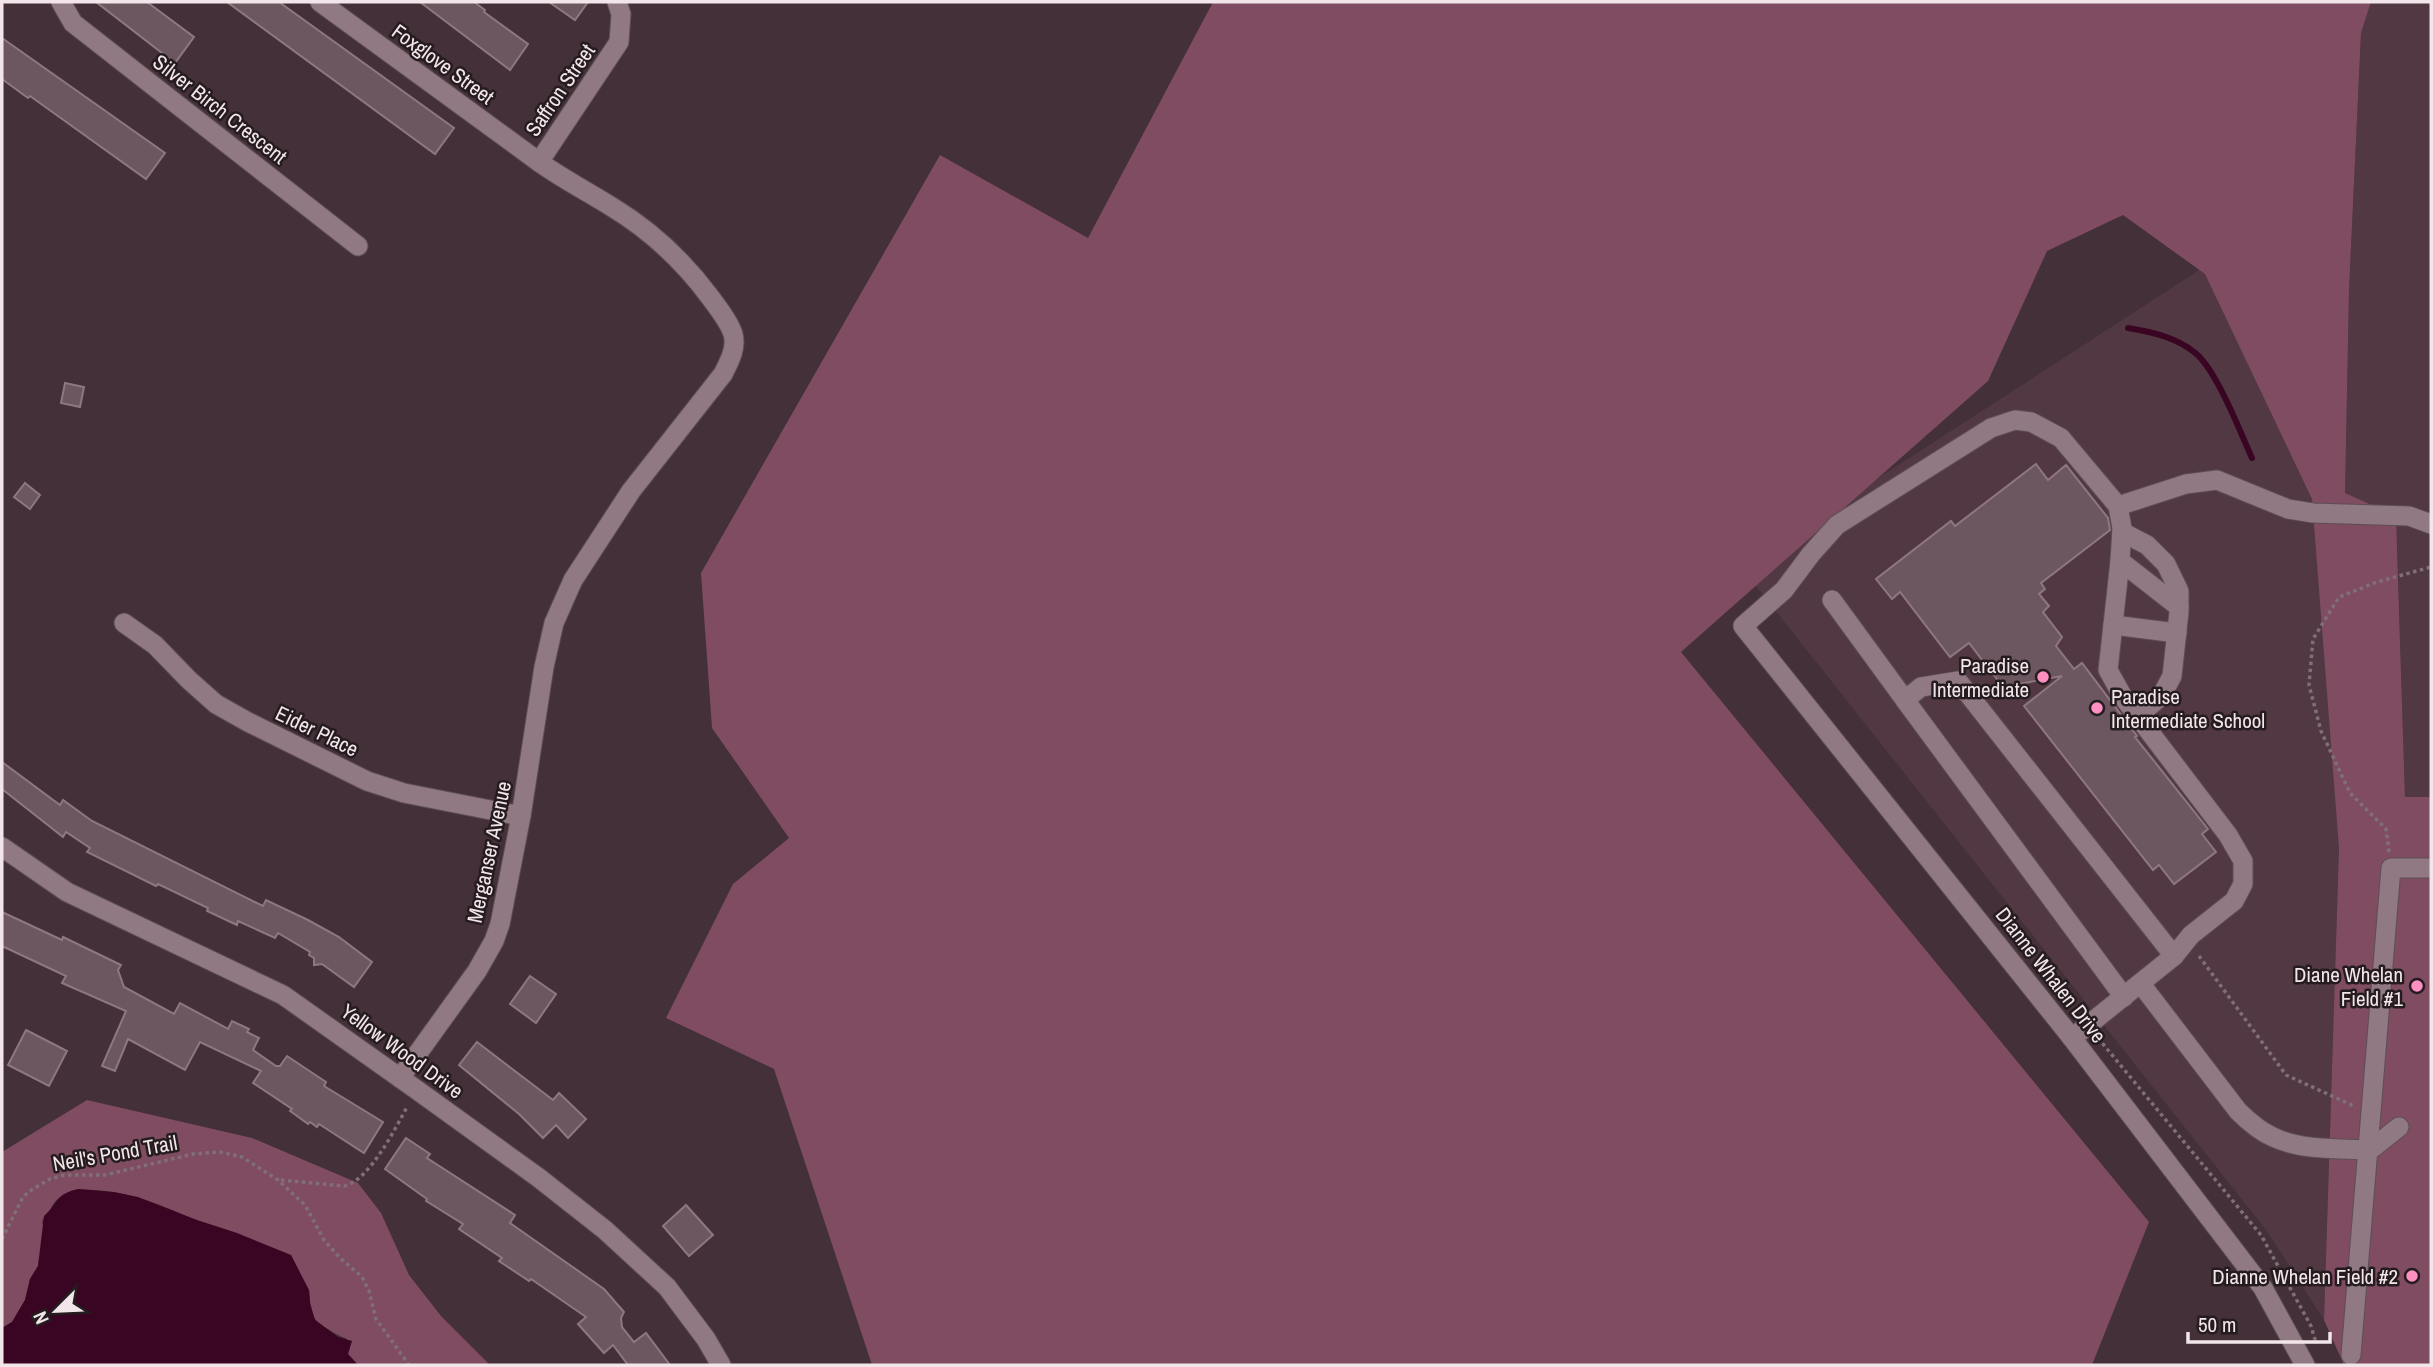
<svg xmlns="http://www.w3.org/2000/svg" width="2433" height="1367" font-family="'Archivo Narrow',sans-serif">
<rect width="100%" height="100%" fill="#443039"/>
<!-- built -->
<polygon fill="#523842" points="2371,2 2431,2 2431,797 2405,798 2397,538 2339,848 2324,1320 2267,1231 1741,567 2204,267 2345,492 2349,290 2361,33"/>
<!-- green -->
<g fill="#7f4c62">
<polygon points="1213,2 2371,2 2361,33 2349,290 2345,493 2396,516 2405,797 2431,797 2431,1365 2344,1365 2324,1320 2339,848 2312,499 2205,274 2123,215 2047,251 1988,381 1681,652 2149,1222 2092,1365 872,1365 774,1069 666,1018 733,884 789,838 712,728 701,573 940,155 1088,238"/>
<path d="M87 1100 252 1138 358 1183 381 1213 409 1275 441 1316 490 1365H358L348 1354 350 1346 346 1338C340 1337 320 1325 316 1320 310 1313 310 1299 309 1290 242 1249 175 1196 94 1190 75 1189 59 1191 50 1210 48 1215 44 1216 42 1222L44 1228 38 1266 30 1279 25 1300 12 1322 2 1328V1152Z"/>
</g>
<!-- water -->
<path fill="#390522" d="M79 1189 114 1192 138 1197 197 1220 237 1233 291 1255 309 1290 310 1303 315 1320 338 1337 352 1341 348 1354 358 1365H2V1328L12 1322 25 1300 30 1279 38 1266 44 1216C58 1204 56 1193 79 1189Z"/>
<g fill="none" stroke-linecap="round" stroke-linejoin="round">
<!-- stream -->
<path stroke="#390522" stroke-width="6" d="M2128 328C2152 332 2175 337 2194 352 2216 368 2240 432 2252 458"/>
</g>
<!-- building -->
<g fill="#6c565f" stroke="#8e7780" stroke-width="2">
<polygon points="96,2 147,2 194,37 175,63"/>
<polygon points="227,2 279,2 454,128 435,154"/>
<polygon points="420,2 474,2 485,10 484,12 528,44 510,70"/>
<polygon points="549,2 588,2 575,20"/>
<polygon points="2,38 165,153 146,179 30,96 28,98 2,79"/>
<polygon points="65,383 84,387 80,407 61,403"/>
<polygon points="2036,464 2048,480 2066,465 2108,518 2110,530 2041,583 2045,589 2039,594 2049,606 2043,612 2062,637 2056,646 2074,669 2082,663 2137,736 2135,737 2208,829 2202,834 2216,852 2174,884 2159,865 2153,870 2024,706 2062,676 2003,687 1969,643 1950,657 1900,592 1892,599 1876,579 1951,521 1955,526"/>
<polygon points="25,483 40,495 30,509 14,497"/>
<polygon points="2,762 60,805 63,800 92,821 263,906 266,900 308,920 339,937 372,962 354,987 322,964 314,965 314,958 309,955 310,952 278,933 275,938 238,921 237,925 207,911 208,908 158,884 156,886 87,852 90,848 66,832 63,837 2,789"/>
<polygon points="2,912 62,940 63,937 121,965 118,970 124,987 174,1014 180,1003 228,1029 232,1021 249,1029 247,1032 259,1038 253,1050 276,1066 280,1066 287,1056 326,1082 324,1086 383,1122 364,1153 319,1124 317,1127 310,1122 308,1124 290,1111 292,1109 253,1083 261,1071 200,1042 185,1070 128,1039 115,1071 102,1066 126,1011 62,983 66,976 2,946"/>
<polygon points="530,976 556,994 536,1023 510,1004"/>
<polygon points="26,1030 67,1051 49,1086 8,1065"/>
<polygon points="477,1042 553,1100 559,1093 586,1119 568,1138 556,1125 543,1138 519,1114 459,1065"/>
<polygon points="406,1138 430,1154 427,1158 515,1215 510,1223 604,1289 624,1312 621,1318 622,1327 634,1342 646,1333 670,1365 628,1365 613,1345 604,1353 578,1324 586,1317 531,1279 529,1281 499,1261 502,1258 459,1229 463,1224 426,1201 427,1199 385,1169"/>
<polygon points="686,1205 713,1235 689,1256 663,1226"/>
</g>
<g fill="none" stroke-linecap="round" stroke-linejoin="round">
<!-- minor casing -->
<g stroke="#5e4e55" stroke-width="21">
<g id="minor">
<polyline points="61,2 73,23 358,246"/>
<path d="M320 2 539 162C563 179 588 192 612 207 650 230 684 262 710 297 718 308 729 321 733 334 737 348 729 362 723 374L631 491 573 580 554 623 544 667 521 816 500 924 494 941 477 971 400 1078"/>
<polyline points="539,162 619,42 621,14 617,2"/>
<polyline points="2118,506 2186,484 2217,480 2288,509 2313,513 2409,516 2431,524"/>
<polyline points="2122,532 2147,545 2166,564 2179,591 2179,612 2172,676 2162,695 2138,716"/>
<polyline points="2120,561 2179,607"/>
<polyline points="1832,600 1905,700 1921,687 1958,681 2174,956 2072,1038"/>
<polyline points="124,623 155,645 189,680 216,704 248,722 367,781 404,793 521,816"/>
<polyline points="2113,625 2177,633"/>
<polyline points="1905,700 2124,997"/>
<polyline points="2,847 67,892 283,995 417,1090 539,1178 605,1230 667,1287 706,1339 721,1365"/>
<polyline points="2174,956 2191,935 2234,901 2243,884 2243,861 2228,835 2123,697 2108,670 2120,561 2122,528 2118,506 2061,438 2031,422 2015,420 1991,428 1837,525 1811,554 1784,590 1743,626 2072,1038 2263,1288 2305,1365"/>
<path d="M2141 984 2238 1111C2248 1121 2259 1131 2273 1137 2302 1151 2339 1148 2370 1150L2399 1127"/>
<polyline points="2351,1355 2391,868 2431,868"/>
</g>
</g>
<!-- path -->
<g stroke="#806f76" stroke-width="3.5" stroke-dasharray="3.5 3.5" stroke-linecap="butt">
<polyline points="2389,852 2386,829 2350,793 2321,731 2309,685 2313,639 2339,597 2377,582 2431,567"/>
<polyline points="2199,956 2286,1075 2354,1106"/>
<polyline points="2098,1038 2261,1235 2311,1326 2316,1343"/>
<path d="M281 1180 344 1186C369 1181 395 1129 407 1107"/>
<polyline points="2,1239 22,1199 28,1192 50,1179 64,1175 105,1175 193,1154 220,1152 242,1157 278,1180 305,1205 324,1240 340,1258 362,1277 369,1291 376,1319 409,1365"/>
</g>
<!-- minor -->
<use href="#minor" stroke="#907982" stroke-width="19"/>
</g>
<!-- markers -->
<g fill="#fd8fc1" stroke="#251c1f" stroke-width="2.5">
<circle cx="2043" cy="677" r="7"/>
<circle cx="2097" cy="708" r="7"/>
<circle cx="2417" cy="986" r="7"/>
<circle cx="2412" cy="1276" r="7"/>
</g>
<g text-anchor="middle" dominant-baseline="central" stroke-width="5" stroke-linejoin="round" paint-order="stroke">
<!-- street labels -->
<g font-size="21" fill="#f3e6eb" stroke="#251c1f">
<text transform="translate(443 64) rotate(36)">Foxglove Street</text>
<text transform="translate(560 90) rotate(-56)">Saffron Street</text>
<text transform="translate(220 109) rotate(38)">Silver Birch Crescent</text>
<text transform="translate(317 731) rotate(26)">Eider Place</text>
<text transform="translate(489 852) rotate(-78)">Merganser Avenue</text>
<text transform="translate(2051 975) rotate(52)">Dianne Whalen Drive</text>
<text transform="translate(402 1051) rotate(36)">Yellow Wood Drive</text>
<text transform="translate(115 1153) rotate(-10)">Neil's Pond Trail</text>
</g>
<!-- poi labels -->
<g font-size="21" fill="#f3e6eb" stroke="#251c1f" text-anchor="end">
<text x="2029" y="665">Paradise<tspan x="2029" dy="24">Intermediate</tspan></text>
<text x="2111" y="696" text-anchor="start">Paradise<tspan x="2111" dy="24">Intermediate School</tspan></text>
<text x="2403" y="974">Diane Whelan<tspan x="2403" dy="24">Field #1</tspan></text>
<text x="2398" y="1276">Dianne Whelan Field #2</text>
</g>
</g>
<!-- border -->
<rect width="2433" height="1367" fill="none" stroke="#f3e6eb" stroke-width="7"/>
<!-- north arrow -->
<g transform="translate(56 1311) rotate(246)" stroke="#251c1f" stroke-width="5" paint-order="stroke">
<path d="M0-5L12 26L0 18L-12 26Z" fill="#f3e6eb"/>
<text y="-10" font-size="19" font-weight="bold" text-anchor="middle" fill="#f3e6eb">N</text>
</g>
<!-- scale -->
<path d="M2188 1332v10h142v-10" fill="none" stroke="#f3e6eb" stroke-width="3.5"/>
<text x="2198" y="1332" font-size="21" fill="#f3e6eb" stroke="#251c1f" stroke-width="5" paint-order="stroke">50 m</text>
</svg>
